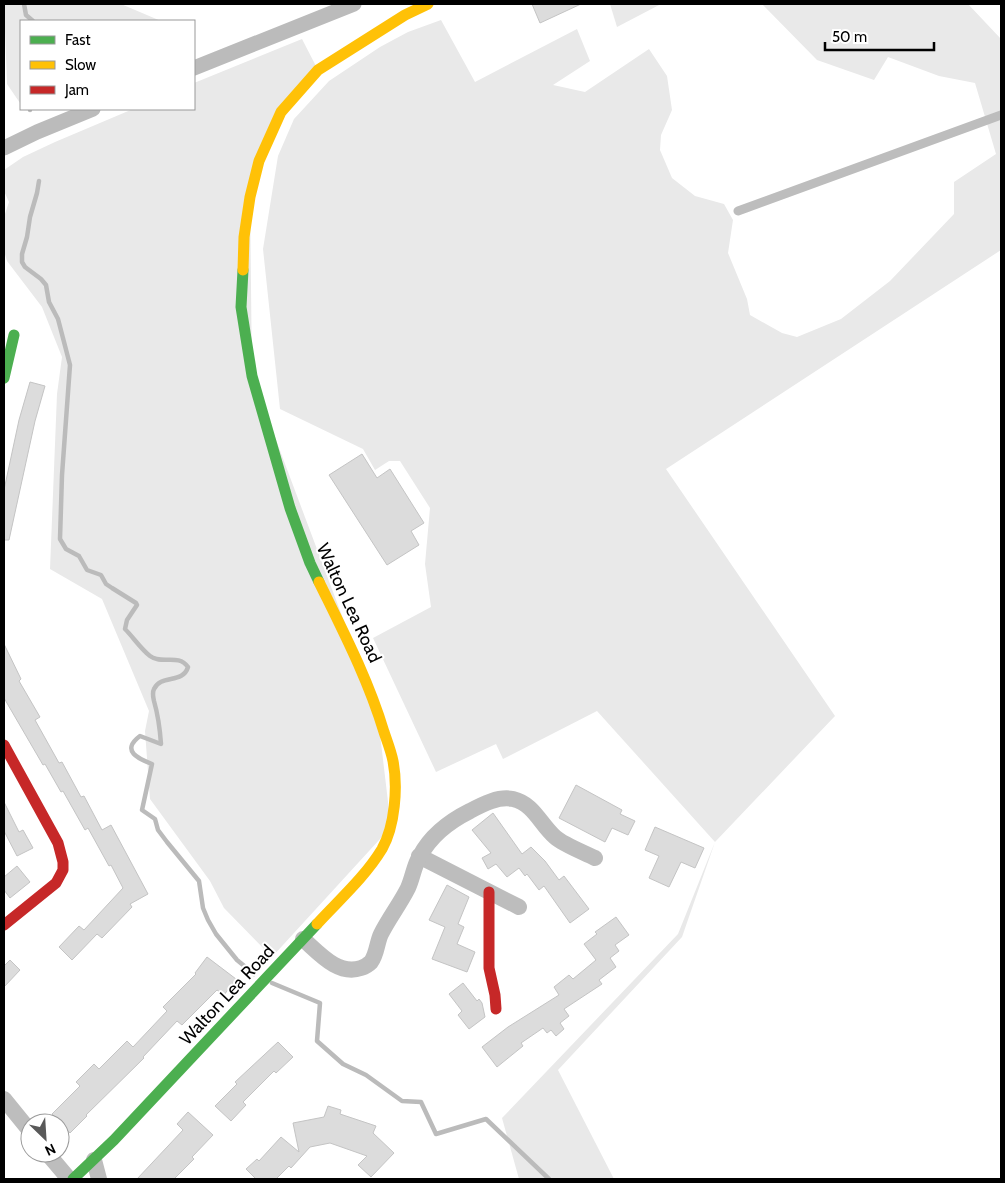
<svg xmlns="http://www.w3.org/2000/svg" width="1005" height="1183" font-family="Cabin,sans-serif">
<rect width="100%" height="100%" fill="#fff"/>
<!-- green -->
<g fill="#e9e9e9">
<polygon points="4,4 121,4 161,21 21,21 21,102 20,103 7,84"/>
<polygon points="610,4 661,4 617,27"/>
<polygon points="762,4 968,4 1001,39 1001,250 666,469 835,716 715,842 682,937 558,1070 614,1179 519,1179 502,1118 678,934 715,842 597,711 503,759 496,744 436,772 373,638 431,607 425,564 430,508 400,461 389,461 375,470 363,449 280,409 263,249 278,156 294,119 329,81 380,47 408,32 441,20 475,82 577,29 590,61 553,85 585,92 649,49 667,76 672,110 661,135 660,150 672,178 695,196 724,204 733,220 728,253 747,299 750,315 782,333 797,337 841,319 890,281 954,214 954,182 996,154 975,83 939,76 888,57 874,80 817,60"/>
<polygon points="302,39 318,70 281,112 250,197 252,376 377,709 391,827 272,957 224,908 210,881 150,799 145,731 149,711 102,599 50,569 57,394 62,357 42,307 7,261 4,251 4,217 9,202 4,191 4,170 23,157 55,142 133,109 194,109 194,83"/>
</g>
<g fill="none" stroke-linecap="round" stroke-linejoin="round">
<!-- stream -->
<g stroke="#bbb" stroke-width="4.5">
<polyline points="24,4 26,15 33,21"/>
<polyline points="30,110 30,109"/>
<path d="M39 181 37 193 30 217 27 237 22 254V262L25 267 41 279 46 285 49 302 58 319 70 365 62 475 60 539 66 549 79 556 87 570 101 575 106 584 112 588 136 603 137 605 127 620 125 629C133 637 141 649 150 656 162 665 178 653 188 667 183 684 161 674 154 689 152 693 153 696 154 701 158 715 160 729 161 744L140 736C120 751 139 759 152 764L142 810 155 819 158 830 167 842 199 881 203 908 208 920 216 934 237 960 254 974"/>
<polyline points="272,983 320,1003 317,1041 343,1064 366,1075 402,1101 421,1102 436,1134 486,1119 549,1179"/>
</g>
<!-- canal -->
<g stroke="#bbb" stroke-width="15">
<polyline points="194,68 354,4"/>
<polyline points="4,148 37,132 93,109"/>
</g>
</g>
<!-- building -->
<g fill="#dcdcdc" stroke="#c4c4c4">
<polygon points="532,4 581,4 540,23"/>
<polygon points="30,382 45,386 35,421 9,540 4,540 4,490 19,420"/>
<polygon points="362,454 377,478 390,469 424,523 411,531 419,545 387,565 329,475"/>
<polygon points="4,644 21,679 19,681 40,717 35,720 59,763 62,762 81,797 84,796 102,830 111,825 148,894 130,904 132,907 102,938 97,934 72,960 59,947 79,926 84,930 123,888 111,865 109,866 88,828 85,830 63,791 61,792 45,764 43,765 4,698"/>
<polygon points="576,785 622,810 620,814 635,821 628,835 612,828 605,842 559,818"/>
<polygon points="4,802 19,832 23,830 33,848 17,856 4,831"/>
<polygon points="493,813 522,854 531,847 545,861 559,880 564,876 589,909 570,923 544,886 539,890 527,874 525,876 519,868 507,877 496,864 488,869 482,858 491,853 472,830"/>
<polygon points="655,827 704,848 695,868 681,862 669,887 649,878 659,856 645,850"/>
<polygon points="17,866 30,882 10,898 4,890 4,877"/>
<polygon points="447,885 469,897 458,924 464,927 457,944 475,952 467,972 432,959 445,927 429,920"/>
<polygon points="616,917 629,935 615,945 619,951 610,958 616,967 599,980 602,984 564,1009 569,1016 560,1023 564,1029 556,1036 551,1030 547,1033 543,1028 521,1043 523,1046 497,1067 482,1047 508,1027 559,995 554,987 569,975 573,979 596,960 584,944 597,934 595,932"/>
<polygon points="207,957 236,979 224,995 217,990 182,1025 177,1021 143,1057 144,1058 86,1115 87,1116 70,1133 52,1114 80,1086 76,1082 94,1064 99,1069 127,1041 133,1047 167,1011 163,1007 196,974 195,973"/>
<polygon points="10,960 20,970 4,987 4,966"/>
<polygon points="463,983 477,1001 479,999 482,1003 485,1017 469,1029 458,1015 462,1011 449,994"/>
<polygon points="278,1042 293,1057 276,1073 274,1071 243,1102 246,1105 231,1121 215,1106 237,1084 235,1082"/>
<polygon points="328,1106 341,1110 340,1114 376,1126 373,1133 394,1153 371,1177 358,1165 367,1156 330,1143 310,1147 291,1168 289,1166 276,1179 256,1179 246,1169 257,1159 259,1161 281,1137 299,1152 293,1123 324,1117"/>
<polygon points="188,1112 213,1135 192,1157 194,1159 174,1179 137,1179 183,1130 177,1124"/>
</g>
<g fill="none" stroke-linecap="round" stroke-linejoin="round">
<!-- lane -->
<polyline stroke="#bdbdbd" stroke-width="9" points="738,211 1001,115"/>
<!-- street -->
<g stroke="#bdbdbd" stroke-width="16">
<polyline points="419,856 519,907"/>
<path d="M303 939C319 953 338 976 361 968 364 967 369 964 371 962 377 954 377 942 381 934 389 918 400 904 408 888 413 877 414 865 420 856 431 835 450 821 470 811 483 804 499 796 513 799 534 804 540 824 555 837 564 845 583 852 595 858"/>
<polyline points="4,1099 30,1131"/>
<polyline points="47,1153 69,1179"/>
<polyline points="94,1160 99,1179"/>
</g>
<!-- fast -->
<g stroke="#4caf50" stroke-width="11">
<polyline points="243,270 241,307 252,376 290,508 310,563 319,582"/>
<polyline points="4,378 14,335"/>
<polyline points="73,1179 114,1140 317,924"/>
</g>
<!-- slow -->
<g stroke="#ffc107" stroke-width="11">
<polyline points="243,270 244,237 250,197 259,161 281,112 318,70 405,15 428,4"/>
<path d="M317 924C339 900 365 877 382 849 395 826 398 787 393 761 391 751 387 741 384 732 368 679 343 631 319 582"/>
</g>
<!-- jam -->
<g stroke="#c62828" stroke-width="11">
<polyline points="4,745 58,843 63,862 63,870 56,883 4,925"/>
<polyline points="489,892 489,968 495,995 496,1009"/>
</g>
</g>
<g text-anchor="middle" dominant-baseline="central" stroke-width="4" stroke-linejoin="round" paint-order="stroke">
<!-- street labels -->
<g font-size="18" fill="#000" stroke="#fff">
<text transform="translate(349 603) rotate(65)">Walton Lea Road</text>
<text transform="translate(227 995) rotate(-47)">Walton Lea Road</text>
</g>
</g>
<!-- border -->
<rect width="1005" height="1183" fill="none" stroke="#000000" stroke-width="10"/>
<!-- legend -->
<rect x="20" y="20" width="175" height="90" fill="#ffffff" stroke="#999999"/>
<rect x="30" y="36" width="25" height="8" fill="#4caf50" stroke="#999999"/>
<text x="65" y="45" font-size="15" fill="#000000">Fast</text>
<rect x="30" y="61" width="25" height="8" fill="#ffc107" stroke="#999999"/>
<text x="65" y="70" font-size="15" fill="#000000">Slow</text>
<rect x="30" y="86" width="25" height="8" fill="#c62828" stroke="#999999"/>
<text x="65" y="95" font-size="15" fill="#000000">Jam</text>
<!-- north arrow -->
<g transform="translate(45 1138) rotate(155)"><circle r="24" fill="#ffffff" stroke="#999999"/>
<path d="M0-4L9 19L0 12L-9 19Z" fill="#595959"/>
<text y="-8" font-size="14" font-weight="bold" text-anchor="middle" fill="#000000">N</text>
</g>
<!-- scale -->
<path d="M825 42v8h109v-8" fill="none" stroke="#000000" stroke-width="2.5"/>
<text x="832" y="42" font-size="15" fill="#000000" stroke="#ffffff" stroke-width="4" paint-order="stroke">50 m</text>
</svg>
